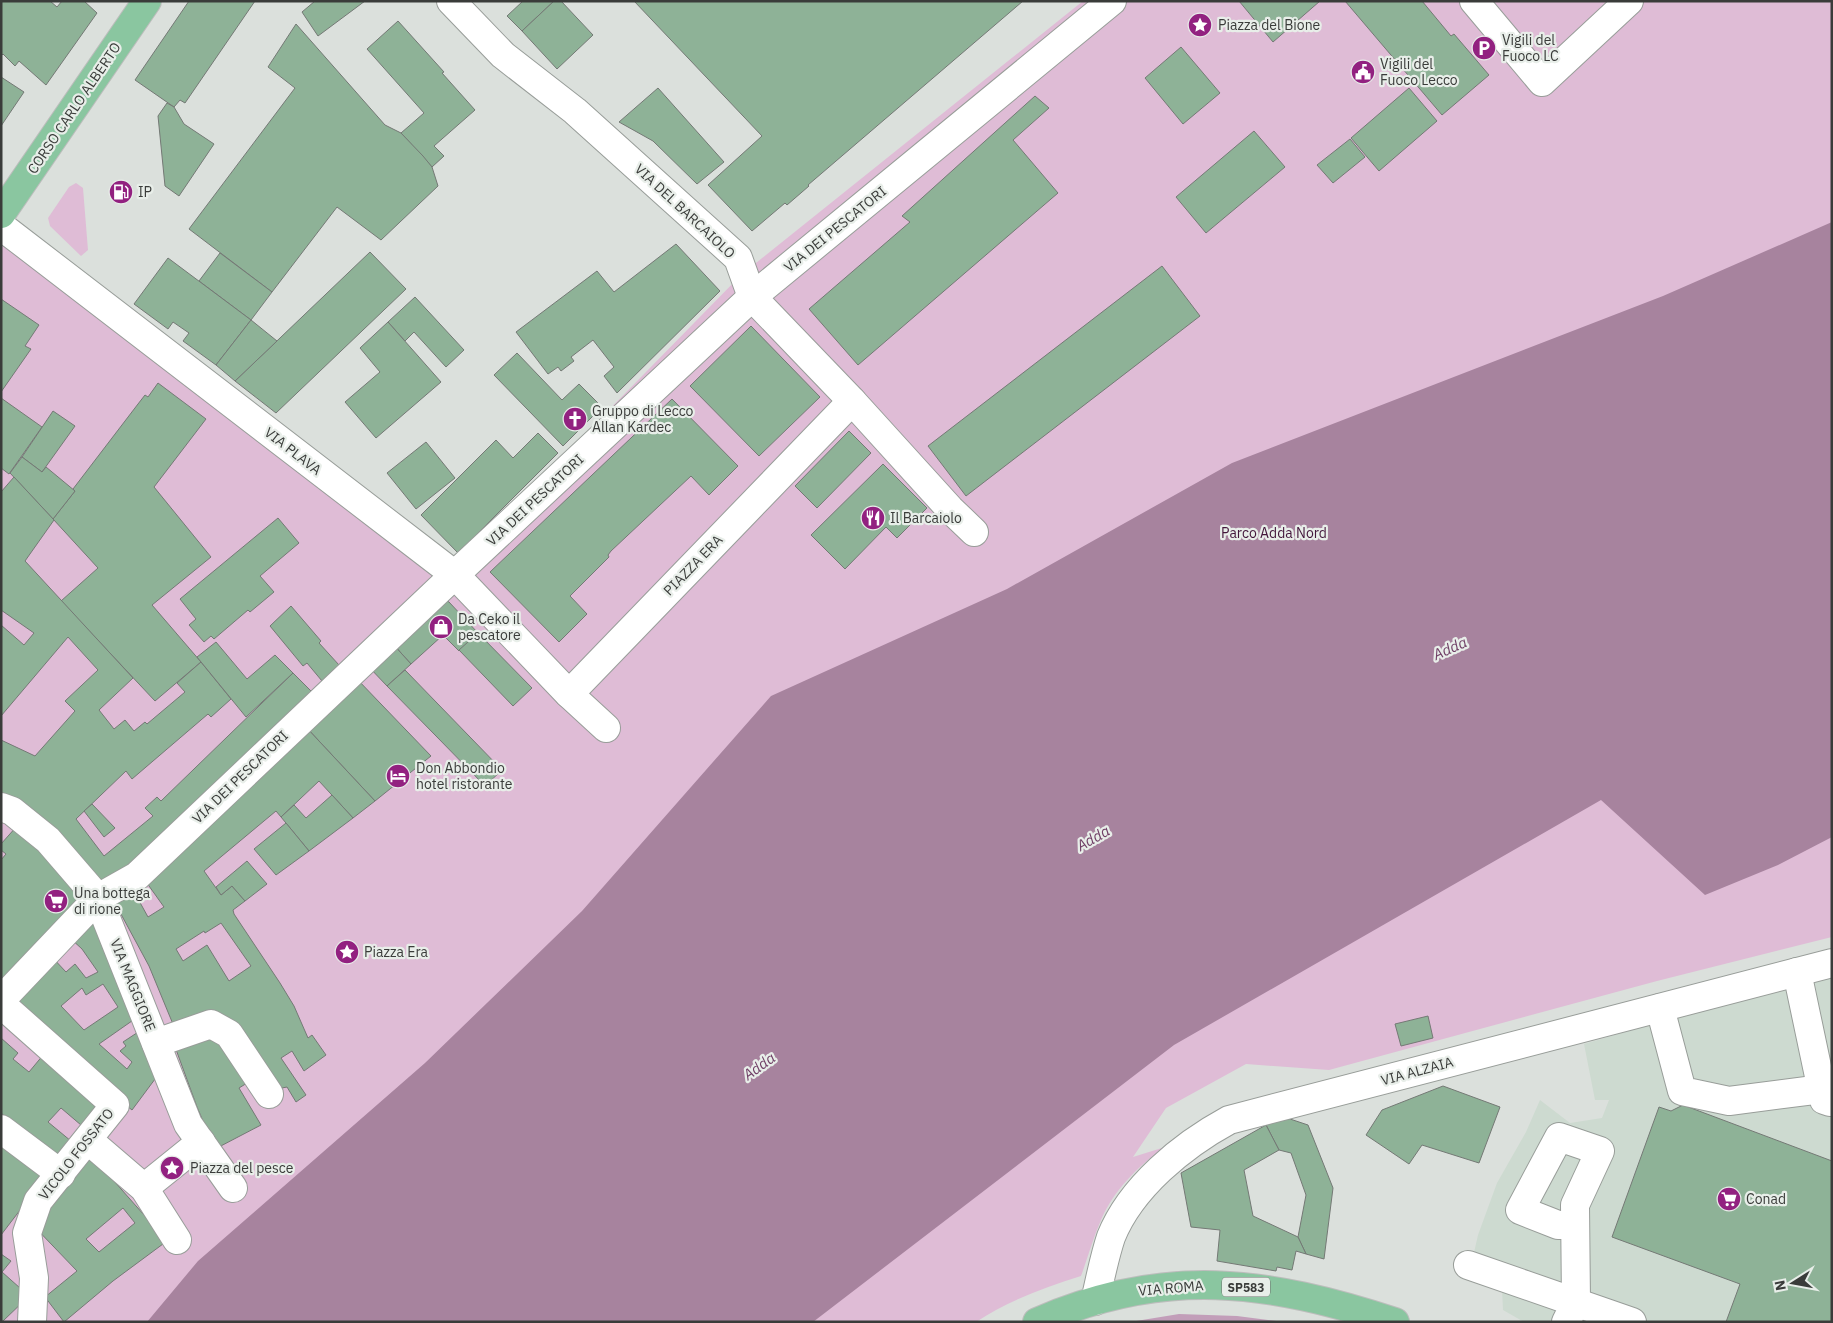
<svg xmlns="http://www.w3.org/2000/svg" width="1833" height="1323" font-family="'IBM Plex Sans',sans-serif">
<rect width="100%" height="100%" fill="#dbe0dc"/>
<!-- built -->
<polygon fill="#cddad0" points="1832,971 1832,1322 1524,1322 1503,1310 1502,1289 1470,1270 1478,1235 1497,1183 1526,1132 1540,1100 1570,1123 1602,1118 1609,1100 1595,1100 1584,1044"/>
<!-- green -->
<g fill="#dfbcd6">
<path d="M1083 1H1832V937L1657 981 1329 1070 1246 1064 1166 1108 1133 1157 1165 1147C1138 1166 1114 1190 1101 1220 1093 1238 1088 1257 1081 1276 1045 1287 1008 1301 976 1322H1V228L454 568 741 275Z"/>
<polygon points="76,183 83,188 88,250 81,256 50,226 48,218 69,187"/>
</g>
<!-- forest -->
<polygon fill="#c29eb9" points="1179,1314 1237,1316 1285,1322 1130,1322"/>
<!-- water -->
<polygon fill="#a7839e" points="1832,222 1832,837 1778,865 1705,895 1601,800 1174,1045 813,1322 147,1322 198,1261 425,1063 582,911 771,696 1007,589 1232,463 1663,296"/>
<!-- building -->
<g fill="#8eb297" stroke="#747975" fill-rule="evenodd">
<polygon points="1,1 50,1 57,7 62,1 84,1 97,13 46,85 19,61 15,66 3,54 1,56"/>
<polygon points="189,1 255,1 185,103 180,100 174,107 135,80"/>
<polygon points="315,1 365,1 318,36 302,12"/>
<polygon points="523,1 554,1 522,31 507,16"/>
<polygon points="554,1 561,1 593,35 557,69 522,31"/>
<polygon points="634,1 1023,1 808,185 809,186 787,205 785,203 752,231 708,185 762,136"/>
<polygon points="1239,1 1320,1 1273,42"/>
<polygon points="1345,1 1422,1 1451,36 1454,34 1489,75 1442,115"/>
<polygon points="398,21 444,72 442,73 475,110 434,146 444,156 432,167 401,133 424,113 367,49"/>
<polygon points="296,24 385,125 401,133 423,156 432,167 438,186 381,240 337,207 272,292 189,229 295,88 268,67"/>
<polygon points="1181,47 1220,93 1183,124 1145,78"/>
<polygon points="1,77 24,92 1,126"/>
<polygon points="658,88 724,162 697,184 653,141 619,122"/>
<polygon points="1409,88 1437,121 1379,171 1351,138"/>
<polygon points="1035,96 1049,108 1013,140 1058,193 858,365 809,309 910,222 902,216"/>
<polygon points="167,103 174,107 184,124 214,144 179,196 165,186 158,116"/>
<polygon points="1254,131 1285,167 1206,233 1176,197"/>
<polygon points="1350,139 1365,157 1333,183 1317,165"/>
<polygon points="676,244 720,291 617,393 604,376 614,367 593,340 571,357 574,361 561,371 558,367 548,374 516,332 597,271 614,292"/>
<polygon points="370,252 406,289 276,413 235,381"/>
<polygon points="220,253 272,292 251,320 199,281"/>
<polygon points="168,258 251,320 216,365 183,341 189,333 173,322 168,329 134,304"/>
<polygon points="1162,266 1200,316 966,496 928,446"/>
<polygon points="415,297 464,350 446,367 414,332 405,341 388,322"/>
<polygon points="1,299 39,325 25,346 31,349 1,392"/>
<polygon points="251,320 277,341 235,381 216,365"/>
<polygon points="388,322 441,382 376,438 345,402 380,372 360,348"/>
<polygon points="751,326 820,397 759,456 690,386"/>
<polygon points="517,353 562,400 579,384 602,407 563,446 494,375"/>
<polygon points="158,383 206,419 154,487 211,557 152,605 201,662 155,701 61,601 98,568 53,519 75,491 73,489 138,404 145,395 148,397"/>
<polygon points="1,398 42,427 9,474 1,468"/>
<polygon points="672,399 738,466 709,495 691,476 611,551 608,555 609,557 570,596 587,614 559,642 490,572"/>
<polygon points="53,411 75,426 42,472 22,457"/>
<polygon points="849,431 871,453 817,508 795,486"/>
<polygon points="538,433 558,453 458,553 421,515 496,440 513,458"/>
<polygon points="426,442 455,478 416,509 387,473"/>
<polygon points="22,457 42,472 46,467 75,491 53,519 10,473"/>
<polygon points="883,464 927,508 897,538 886,527 845,569 811,535"/>
<polygon points="14,477 54,520 25,561 133,678 99,710 114,729 125,720 134,731 145,722 147,724 185,692 177,683 201,662 231,699 211,717 208,714 132,779 126,771 76,819 104,856 153,816 145,808 157,797 161,801 293,673 312,692 183,823 101,887 1,798 1,740 35,756 75,711 65,701 98,670 68,637 1,716 1,625 24,645 34,633 1,610 1,492"/>
<polygon points="278,518 299,543 260,576 274,592 250,612 248,610 214,639 211,636 204,642 189,625 196,619 180,599"/>
<polygon points="441,597 449,602 478,633 459,651 443,635 411,664 392,643"/>
<polygon points="291,606 321,641 319,643 339,665 322,681 307,663 303,666 270,626"/>
<polygon points="478,633 532,688 513,706 459,650"/>
<polygon points="216,642 247,679 275,655 293,673 246,717 197,657"/>
<polygon points="392,643 411,664 387,686 368,666"/>
<polygon points="405,670 502,770 485,786 387,686"/>
<polygon points="356,678 431,756 375,801 305,726"/>
<path d="M305 726 375 801 353 818 319 781 281 817 276 811 204 871 221 895 232 886 245 901 233 910 234 914 280 983 294 1006 308 1038 312 1035 326 1055 304 1071 292 1051 281 1058 306 1095 296 1102 287 1087 277 1089 211 1011 175 1029 149 966 115 903 132 888 148 917 164 907 144 879ZM221 923 251 966 229 981 207 945 183 961 176 949 204 931 205 933Z"/>
<polygon points="332,795 353,818 309,851 281,817 294,805 306,818"/>
<polygon points="92,804 115,828 104,837 84,811"/>
<polygon points="286,823 309,851 276,875 254,849"/>
<polygon points="17,826 84,897 1,991 1,860 6,854 1,850 1,844"/>
<polygon points="247,861 267,884 245,901 232,886 221,895 216,887"/>
<path d="M95 910 149 1009 99 1044 127 1069 132 1062 120 1051 126 1046 123 1042 155 1021 161 1071 132 1110 108 1091 16 1001 51 956 66 972 75 964 86 978 98 972 82 949 70 938ZM103 984 118 1007 84 1030 61 1006 82 988 86 995Z"/>
<polygon points="1428,1016 1433,1038 1401,1046 1395,1024"/>
<polygon points="219,1035 252,1080 239,1088 261,1125 215,1149 197,1107 174,1044"/>
<polygon points="1,1038 18,1053 13,1059 29,1072 44,1054 107,1109 88,1131 61,1108 48,1122 77,1146 61,1166 1,1113"/>
<polygon points="1443,1086 1500,1107 1479,1163 1422,1145 1409,1164 1366,1135 1382,1110"/>
<polygon points="1683,1105 1832,1161 1832,1322 1726,1322 1740,1284 1612,1237 1659,1107 1671,1111"/>
<polygon points="1284,1117 1308,1125 1333,1188 1324,1259 1306,1254 1298,1237 1306,1195 1291,1153 1279,1150 1266,1125"/>
<polygon points="1266,1125 1279,1150 1244,1170 1253,1216 1298,1237 1306,1254 1296,1251 1292,1270 1277,1267 1276,1271 1217,1261 1220,1230 1191,1227 1181,1173"/>
<polygon points="1,1140 51,1175 30,1197 1,1235"/>
<path d="M91 1155 167 1241 113 1281 64 1322 45 1297 77 1271 29 1221ZM123 1208 135 1223 99 1252 86 1239Z"/>
<polygon points="1,1254 11,1261 2,1272 29,1296 3,1321 1,1321"/>
</g>
<g fill="none" stroke-linecap="round" stroke-linejoin="round">
<!-- minor casing -->
<g stroke="#989d99" stroke-width="30">
<g id="minor">
<polyline points="451,1 503,55 575,111 738,258 752,297 852,401 950,509 974,532"/>
<polyline points="1474,1 1542,82 1629,1"/>
<polyline points="1,226 455,575 569,694 606,728"/>
<polyline points="569,694 852,401"/>
<polyline points="1,807 12,811 48,840 98,898 188,1124 233,1188"/>
<polyline points="1797,972 1824,1100 1830,1102"/>
<polyline points="1,1000 98,898 137,876 447,582 752,297 1112,1"/>
<polyline points="1,1004 115,1105 38,1201 27,1233 34,1278 32,1322"/>
<polyline points="1660,1008 1682,1091 1729,1101 1822,1089 1832,1089"/>
<polyline points="156,1043 211,1024 229,1034 269,1094"/>
<polyline points="1,1129 61,1174"/>
<polyline points="88,1140 144,1188 177,1240"/>
<polyline points="144,1188 201,1142"/>
<polyline points="1468,1265 1632,1322"/>
<path d="M1095 1301C1100 1280 1104 1258 1111 1237 1131 1187 1183 1145 1229 1120L1832 963"/>
<polyline points="1566,1322 1576,1302 1575,1205 1600,1151 1559,1137 1520,1210 1558,1225 1575,1225"/>
</g>
</g>
<!-- major casing -->
<g stroke="#bcbdbc" stroke-width="30">
<g id="major">
<polyline points="1,214 147,1"/>
<path d="M1037 1322C1164 1266 1267 1280 1395 1322"/>
</g>
</g>
<!-- minor -->
<use href="#minor" stroke="#fff" stroke-width="28"/>
<!-- major -->
<use href="#major" stroke="#8ac6a0" stroke-width="28"/>
</g>
<!-- icons -->
<defs>
<g id="sight-disc" transform="scale(1.25)"><circle r="9.5" fill="#922180" stroke="#e8eee9"/><path d="M0-6L1.8-2.2L6-1.7L2.9 1.2L3.7 5.4L0 3.3L-3.7 5.4L-2.9 1.2L-6-1.7L-1.8-2.2Z" fill="#fff"/></g>
<g id="parking-disc" transform="scale(1.25)"><circle r="9.5" fill="#922180" stroke="#e8eee9"/><path d="M-3.5-5.5H1a3.5 3.5 0 0 1 0 7H-1V5.5H-3.5ZM-1-3.4V-.6H.8a1.4 1.4 0 0 0 0-2.8Z" fill="#fff"/></g>
<g id="civic-disc" transform="scale(1.25)"><circle r="9.5" fill="#922180" stroke="#e8eee9"/><path d="M-.6-6.5H3V-4.5H.6V-3L4-1V1h2V6H-6V1h2V-1L-.6-3ZM-1.2 2.5V6h2.4V2.5Z" fill="#fff"/></g>
<g id="fuel-disc" transform="scale(1.25)"><circle r="9.5" fill="#922180" stroke="#e8eee9"/><path d="M-5.5-6h7V0h2V4h1.3V-2.5L3-4.5l.8-.8L6-3V5H2.5V1h-1V6h-7ZM-4.2-4.7v3.2H.2V-4.7Z" fill="#fff"/></g>
<g id="church-disc" transform="scale(1.25)"><circle r="9.5" fill="#922180" stroke="#e8eee9"/><path d="M-1.2-6h2.4v3.5h3.3v2.4h-3.3V6h-2.4V-.1h-3.3v-2.4h3.3Z" fill="#fff"/></g>
<g id="restaurant-disc" transform="scale(1.25)"><circle r="9.5" fill="#922180" stroke="#e8eee9"/><path d="M-5-6h1v4h1v-4h1v4h1v-4h1v5L-1.5 .5V6h-2V.5L-5-1ZM5-6V6H3V1.5H1.5Q1.5-4 5-6Z" fill="#fff"/></g>
<g id="shop-disc" transform="scale(1.25)"><circle r="9.5" fill="#922180" stroke="#e8eee9"/><path d="M-5-2.5h2.3a2.7 3.5 0 0 1 5.4 0H5L5.5 6h-11ZM-1.5-2.5h3a1.5 2.3 0 0 0-3 0Z" fill="#fff"/></g>
<g id="hotel-disc" transform="scale(1.25)"><circle r="9.5" fill="#922180" stroke="#e8eee9"/><path d="M-6-4.5h1.5V1H6V5H4.5V3h-9V5H-6ZM-4 0a1.8 1.8 0 1 1 3.6 0ZM.5 0V-2.5h3Q6-2.5 6 0Z" fill="#fff"/></g>
<g id="supermarket-disc" transform="scale(1.25)"><circle r="9.5" fill="#922180" stroke="#e8eee9"/><path d="M-6-5.5h2.5l.6 2H6L4.5 2H-2.5L-4.4-4H-6ZM-1.5 3.2a1.3 1.3 0 1 0 .1 0ZM3 3.2a1.3 1.3 0 1 0 .1 0Z" fill="#fff"/></g>
</defs>
<g fill-rule="evenodd">
<use href="#sight-disc" x="1200" y="25"/>
<use href="#parking-disc" x="1484" y="48"/>
<use href="#civic-disc" x="1363" y="72"/>
<use href="#fuel-disc" x="121" y="192"/>
<use href="#church-disc" x="575" y="419"/>
<use href="#restaurant-disc" x="873" y="518"/>
<use href="#shop-disc" x="441" y="627"/>
<use href="#hotel-disc" x="398" y="776"/>
<use href="#supermarket-disc" x="56" y="901"/>
<use href="#sight-disc" x="347" y="952"/>
<use href="#sight-disc" x="172" y="1168"/>
<use href="#supermarket-disc" x="1729" y="1199"/>
</g>
<g text-anchor="middle" dominant-baseline="central" stroke-width="4.5" stroke-linejoin="round" paint-order="stroke">
<!-- shield labels -->
<rect fill="#e8eee9" stroke="#6e716e" stroke-width="1" x="1222" y="1277.5" width="48" height="19" rx="4"/>
<g font-size="12" font-weight="bold" fill="#3a3c3a">
<text x="1246" y="1287">SP583</text>
</g>
<!-- poi labels -->
<g font-size="14" fill="#3a3c3a" stroke="#e8eee9" text-anchor="start">
<text x="1218" y="25">Piazza del Bione</text>
<text x="1502" y="40">Vigili del<tspan x="1502" dy="16">Fuoco LC</tspan></text>
<text x="1380" y="64">Vigili del<tspan x="1380" dy="16">Fuoco Lecco</tspan></text>
<text x="138" y="192">IP</text>
<text x="592" y="411">Gruppo di Lecco<tspan x="592" dy="16">Allan Kardec</tspan></text>
<text x="890" y="518">Il Barcaiolo</text>
<text x="458" y="619">Da Ceko il<tspan x="458" dy="16">pescatore</tspan></text>
<text x="416" y="768">Don Abbondio<tspan x="416" dy="16">hotel ristorante</tspan></text>
<text x="74" y="893">Una bottega<tspan x="74" dy="16">di rione</tspan></text>
<text x="364" y="952">Piazza Era</text>
<text x="190" y="1168">Piazza del pesce</text>
<text x="1746" y="1199">Conad</text>
</g>
<!-- street labels -->
<g font-size="14" fill="#3a3c3a" stroke="#e8eee9">
<text transform="translate(74 108) rotate(-56)">CORSO CARLO ALBERTO</text>
<text transform="translate(685 211) rotate(43)">VIA DEL BARCAIOLO</text>
<text transform="translate(835 229) rotate(-39)">VIA DEI PESCATORI</text>
<text transform="translate(293 451) rotate(38)">VIA PLAVA</text>
<text transform="translate(535 500) rotate(-43)">VIA DEI PESCATORI</text>
<text transform="translate(693 565) rotate(-46)">PIAZZA ERA</text>
<text transform="translate(240 777) rotate(-44)">VIA DEI PESCATORI</text>
<text transform="translate(133 985) rotate(68)">VIA MAGGIORE</text>
<text transform="translate(1417 1071) rotate(-15)">VIA ALZAIA</text>
<text transform="translate(76 1154) rotate(-52)">VICOLO FOSSATO</text>
<text transform="translate(1171 1288) rotate(-5)">VIA ROMA</text>
</g>
<!-- park labels -->
<g font-size="14" fill="#43163b" stroke="#e8eee9">
<text x="1274" y="533">Parco Adda Nord</text>
</g>
<!-- water labels -->
<g font-size="15" font-style="italic" fill="#703f66" stroke="#e8eee9">
<text transform="translate(1450 648) rotate(-24)">Adda</text>
<text transform="translate(1093 838) rotate(-30)">Adda</text>
<text transform="translate(759 1066) rotate(-36)">Adda</text>
</g>
</g>
<!-- border -->
<rect width="1833" height="1323" fill="none" stroke="#3a3c3a" stroke-width="5"/>
<!-- north arrow -->
<g transform="translate(1793 1283) rotate(259)" stroke="#e8eee9" stroke-width="4" paint-order="stroke">
<path d="M0-4L9 19L0 12L-9 19Z" fill="#3a3c3a"/>
<text y="-8" font-size="14" font-weight="bold" text-anchor="middle" fill="#3a3c3a">N</text>
</g>
</svg>
